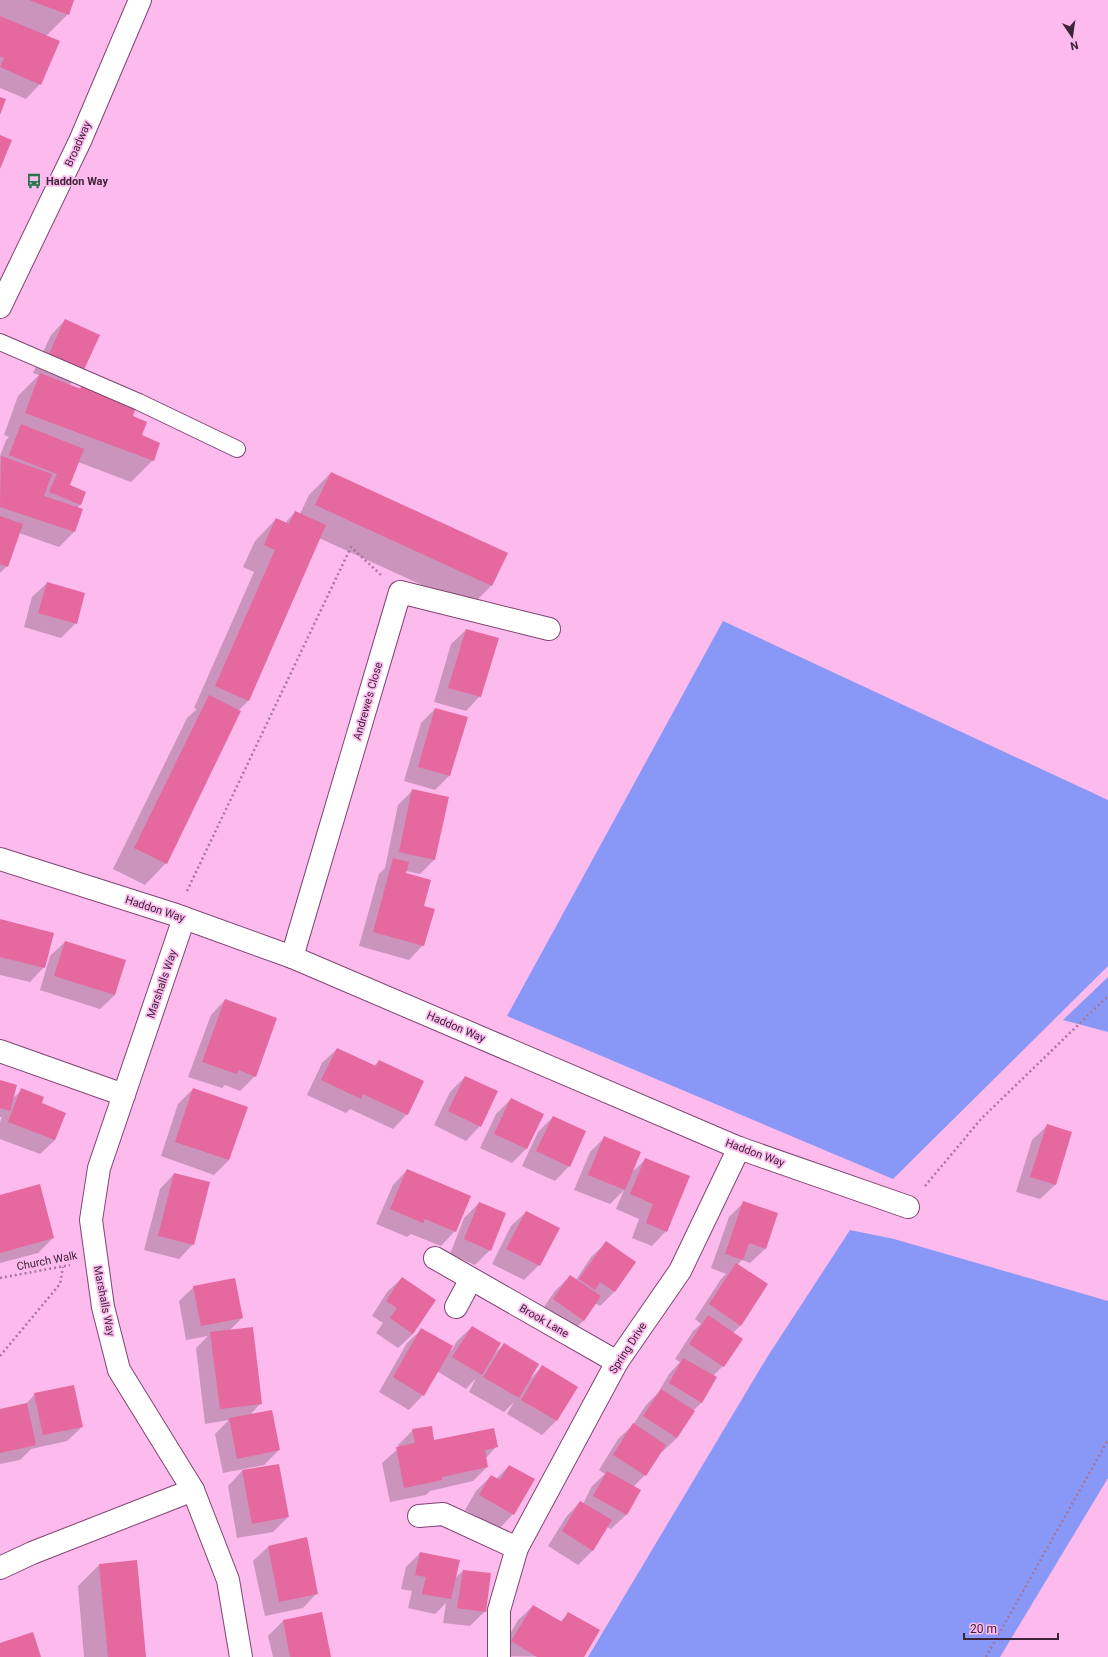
<svg xmlns="http://www.w3.org/2000/svg" width="1108" height="1657" font-family="Roboto,sans-serif">
<rect width="100%" height="100%" fill="#fdbaed"/>
<!-- green -->
<g fill="#8998f6">
<polygon points="723,621 1108,800 1108,966 893,1179 507,1016"/>
<polygon points="1108,977 1108,1032 1063,1020"/>
<polygon points="850,1230 894,1239 1108,1301 1108,1478 1000,1657 588,1657 766,1359"/>
</g>
<!-- shadow -->
<g fill="#0003">
<polygon points="0,0 73,0 68,14 45,37 40,84 26,99 0,88"/>
<polygon points="65,320 81,373 69,385 79,389 82,386 132,417 153,460 131,482 78,462 69,486 85,492 80,505 77,508 82,510 74,532 59,547 19,533 7,566 0,573 0,456 6,440 9,437 4,435 18,396 39,375 33,373 51,335"/>
<polygon points="331,473 492,585 470,607 319,538 249,700 238,711 166,863 145,885 113,869 187,718 197,709 194,708 254,572 243,567 255,541 276,519 285,523 295,512 300,514 309,495"/>
<polygon points="47,583 76,623 61,638 24,627 32,597"/>
<polygon points="466,630 480,696 466,711 434,702 451,644"/>
<polygon points="435,709 449,776 435,790 404,781 421,723"/>
<polygon points="413,790 435,859 420,874 406,871 405,874 423,907 423,945 409,960 359,946 379,874 385,868 398,805"/>
<polygon points="0,920 44,967 30,982 0,975"/>
<polygon points="65,942 115,995 100,1009 40,990 50,956"/>
<polygon points="225,1000 255,1076 240,1091 225,1085 222,1088 188,1077 211,1015"/>
<polygon points="337,1049 374,1066 379,1061 407,1114 393,1129 350,1109 346,1113 307,1095 322,1063"/>
<polygon points="465,1077 480,1126 466,1141 434,1125 450,1092"/>
<polygon points="0,1081 12,1099 22,1090 40,1104 55,1140 40,1154 0,1139 0,1122 2,1117 0,1117"/>
<polygon points="193,1089 246,1108 229,1160 214,1175 161,1156 178,1104"/>
<polygon points="511,1099 543,1115 526,1149 512,1163 480,1148 496,1114"/>
<polygon points="553,1117 569,1166 555,1181 522,1166 538,1132"/>
<polygon points="1047,1126 1071,1133 1055,1185 1040,1199 1016,1192 1032,1140"/>
<polygon points="604,1138 631,1173 646,1159 666,1231 652,1246 632,1238 639,1219 616,1209 624,1190 610,1204 574,1190 590,1152"/>
<polygon points="407,1170 455,1231 441,1246 411,1234 407,1237 376,1224 393,1185"/>
<polygon points="174,1174 193,1244 179,1259 144,1250 160,1189"/>
<polygon points="0,1196 53,1238 38,1253 0,1263"/>
<polygon points="744,1202 765,1249 750,1263 742,1260 737,1265 741,1325 733,1333 723,1366 713,1376 702,1402 693,1411 677,1438 662,1452 660,1451 645,1475 633,1487 640,1490 626,1515 611,1529 607,1527 593,1550 578,1565 548,1546 566,1517 580,1502 583,1504 592,1486 605,1474 599,1470 618,1439 633,1425 646,1405 658,1393 669,1374 680,1362 675,1359 693,1331 701,1324 695,1319 721,1279 726,1274 711,1268 729,1217"/>
<polygon points="479,1203 490,1250 475,1265 450,1254 464,1218"/>
<polygon points="526,1212 539,1265 524,1280 492,1264 511,1226"/>
<polygon points="606,1243 635,1263 614,1292 600,1306 595,1303 584,1320 569,1335 539,1314 555,1291 570,1276 576,1280 591,1257"/>
<polygon points="402,1278 413,1334 398,1348 376,1333 383,1323 372,1316 387,1292"/>
<polygon points="194,1287 242,1318 229,1331 261,1403 249,1416 279,1450 264,1465 223,1473 215,1434 229,1420 205,1424 196,1348 208,1336 186,1340 179,1301"/>
<polygon points="472,1327 495,1353 504,1344 531,1378 542,1367 556,1421 542,1435 507,1414 514,1402 504,1412 469,1392 476,1378 466,1389 437,1371 423,1395 409,1410 379,1392 407,1343 422,1329 451,1351 457,1341"/>
<polygon points="35,1394 82,1427 67,1441 31,1449 20,1460 0,1464 0,1410 25,1405"/>
<polygon points="413,1430 433,1441 496,1447 486,1458 487,1467 473,1481 430,1491 426,1495 390,1502 382,1463 399,1448 398,1445"/>
<polygon points="278,1465 288,1517 273,1532 237,1538 228,1486 242,1471"/>
<polygon points="509,1466 513,1514 499,1529 465,1510 476,1491 491,1476 496,1479"/>
<polygon points="306,1538 317,1593 303,1608 265,1616 253,1561 268,1547"/>
<polygon points="420,1553 454,1579 463,1571 485,1611 470,1626 443,1623 446,1603 435,1614 408,1608 412,1591 401,1589 406,1567"/>
<polygon points="99,1565 145,1657 84,1657 78,1586"/>
<polygon points="533,1606 560,1622 569,1613 583,1657 497,1656 518,1620"/>
<polygon points="321,1613 330,1657 273,1657 268,1636 283,1621"/>
</g>
<!-- building -->
<g fill="#e5689e">
<polygon points="29,0 74,0 69,15"/>
<polygon points="0,16 60,41 41,85 0,67 4,58 0,56"/>
<polygon points="0,97 6,99 0,115"/>
<polygon points="0,135 12,140 0,169"/>
<polygon points="65,319 100,335 82,374 47,358"/>
<polygon points="40,373 81,389 81,385 137,404 133,416 147,422 142,435 160,443 154,461 25,413"/>
<polygon points="21,424 84,449 70,485 86,492 81,505 49,492 57,474 9,455"/>
<polygon points="1,456 52,474 44,496 83,509 75,532 0,507"/>
<polygon points="331,472 508,553 492,586 315,505"/>
<polygon points="295,511 326,525 249,701 215,686 275,550 264,545 276,518 289,524"/>
<polygon points="0,516 23,524 8,567 0,564"/>
<polygon points="47,582 85,593 77,624 38,613"/>
<polygon points="466,629 499,638 481,697 448,688"/>
<polygon points="209,695 241,711 167,864 134,848"/>
<polygon points="435,708 468,717 450,776 418,767"/>
<polygon points="412,789 449,797 435,860 399,852"/>
<polygon points="393,858 409,862 406,873 431,880 424,906 435,909 424,946 373,932"/>
<polygon points="0,919 54,933 45,968 0,957"/>
<polygon points="65,941 126,960 115,995 54,976"/>
<polygon points="225,999 277,1018 256,1077 239,1070 237,1074 202,1062"/>
<polygon points="337,1048 376,1066 379,1060 424,1081 408,1115 363,1094 361,1099 321,1080"/>
<polygon points="465,1076 498,1091 481,1127 448,1111"/>
<polygon points="0,1080 17,1085 10,1111 0,1108"/>
<polygon points="21,1088 44,1097 42,1103 66,1113 55,1140 8,1122"/>
<polygon points="193,1088 248,1107 229,1160 175,1142"/>
<polygon points="511,1098 544,1114 527,1149 494,1134"/>
<polygon points="553,1116 586,1131 570,1167 536,1151"/>
<polygon points="1047,1124 1072,1132 1056,1185 1030,1177"/>
<polygon points="604,1136 641,1152 625,1190 588,1175"/>
<polygon points="645,1158 690,1176 667,1232 646,1223 653,1204 630,1194"/>
<polygon points="407,1169 471,1196 456,1232 425,1219 423,1223 390,1209"/>
<polygon points="174,1173 210,1182 194,1245 158,1236"/>
<polygon points="40,1184 54,1238 0,1253 0,1195"/>
<polygon points="743,1201 778,1213 766,1249 749,1243 743,1260 725,1254"/>
<polygon points="479,1202 506,1213 491,1251 464,1239"/>
<polygon points="526,1211 560,1228 540,1266 506,1249"/>
<polygon points="606,1241 636,1262 615,1292 600,1282 595,1290 579,1279"/>
<polygon points="736,1263 768,1284 741,1326 709,1304"/>
<polygon points="570,1275 601,1296 584,1321 553,1299"/>
<polygon points="402,1277 436,1300 413,1334 390,1318 397,1308 386,1301"/>
<polygon points="235,1278 243,1318 201,1326 193,1286"/>
<polygon points="708,1315 743,1339 724,1367 689,1344"/>
<polygon points="472,1326 501,1343 482,1375 452,1357"/>
<polygon points="253,1327 262,1404 220,1409 210,1332"/>
<polygon points="421,1328 453,1346 424,1396 393,1377"/>
<polygon points="504,1343 539,1364 519,1398 483,1377"/>
<polygon points="683,1358 717,1377 702,1403 669,1383"/>
<polygon points="542,1365 578,1387 557,1421 521,1400"/>
<polygon points="74,1385 83,1427 43,1435 34,1393"/>
<polygon points="661,1389 695,1411 677,1438 643,1416"/>
<polygon points="27,1403 36,1445 0,1453 0,1409"/>
<polygon points="272,1410 280,1450 237,1459 229,1418"/>
<polygon points="633,1423 666,1445 646,1476 613,1455"/>
<polygon points="432,1426 434,1440 494,1428 498,1447 485,1450 488,1467 442,1477 442,1480 404,1488 396,1447 415,1443 412,1429"/>
<polygon points="279,1464 289,1517 252,1524 242,1470"/>
<polygon points="509,1465 535,1479 514,1515 479,1495 491,1475 500,1480"/>
<polygon points="607,1471 641,1490 627,1515 593,1496"/>
<polygon points="580,1501 612,1520 593,1551 562,1531"/>
<polygon points="307,1537 318,1594 279,1602 268,1546"/>
<polygon points="420,1552 460,1560 451,1599 422,1594 426,1577 415,1575"/>
<polygon points="137,1560 146,1657 108,1657 99,1564"/>
<polygon points="463,1570 491,1573 486,1612 457,1608"/>
<polygon points="533,1605 562,1622 568,1612 600,1630 584,1657 537,1657 511,1641"/>
<polygon points="322,1612 331,1657 290,1657 283,1620"/>
<polygon points="33,1632 41,1657 0,1657 0,1643"/>
</g>
<g fill="none" stroke-linecap="round" stroke-linejoin="round">
<!-- service casing -->
<g stroke="#7f4573" stroke-width="18">
<polyline id="service" points="0,342 139,402 237,449"/>
</g>
<!-- minor casing -->
<g stroke="#7f4573" stroke-width="24">
<g id="minor">
<polyline points="0,859 176,915 292,957 739,1148 908,1207"/>
<polyline points="184,918 99,1168 91,1220 103,1307 119,1370 193,1490 228,1580 241,1657"/>
<polyline points="292,957 400,592 549,629"/>
<polyline points="0,1051 124,1095"/>
<polyline points="435,1258 617,1362"/>
<polyline points="456,1307 471,1279"/>
<polyline points="419,1516 443,1514 517,1548"/>
<polyline points="0,1568 32,1553 193,1490"/>
<polyline points="499,1657 499,1610 517,1548 617,1362 680,1271 739,1148"/>
</g>
</g>
<!-- secondary casing -->
<g stroke="#7f4573" stroke-width="24">
<polyline id="secondary" points="0,307 80,141 140,0"/>
</g>
<!-- path -->
<g stroke="#a6769b" stroke-width="2.5" stroke-dasharray="2 3" stroke-linecap="butt">
<polyline points="187,891 351,547 381,575"/>
<polyline points="925,1186 981,1119 1108,996"/>
<polyline points="0,1278 70,1265"/>
<polyline points="0,1356 60,1284 63,1267"/>
<polyline points="986,1657 1108,1440"/>
</g>
<!-- service -->
<use href="#service" stroke="#fff" stroke-width="16"/>
<!-- minor -->
<use href="#minor" stroke="#fff" stroke-width="22"/>
<!-- secondary -->
<use href="#secondary" stroke="#fff" stroke-width="22"/>
</g>
<!-- icons -->
<defs>
<g id="bus-bare" transform="scale(1.2)"><path d="M-5-6H5V4H4V6H2V4H-2V6H-4V4H-5ZM-3.5-4V0h7V-4ZM-3.5 1.2v1.5H-2V1.2ZM2 1.2v1.5H3.5V1.2Z" fill="#23774a" stroke="#fdbaed" stroke-width="2.5" paint-order="stroke"/></g>
</defs>
<g fill-rule="evenodd">
<use href="#bus-bare" x="34" y="181"/>
</g>
<g text-anchor="middle" dominant-baseline="central" stroke-width="3.5" stroke-linejoin="round" paint-order="stroke">
<!-- street labels -->
<g font-size="11" fill="#3d2438" stroke="#fdbaed">
<text transform="translate(78 144) rotate(-66)">Broadway</text>
<text transform="translate(368 701) rotate(-74)">Andrewe's Close</text>
<text transform="translate(155 909) rotate(18)">Haddon Way</text>
<text transform="translate(162 984) rotate(-71)">Marshalls Way</text>
<text transform="translate(456 1027) rotate(23)">Haddon Way</text>
<text transform="translate(755 1153) rotate(20)">Haddon Way</text>
<text transform="translate(47 1261) rotate(-11)">Church Walk</text>
<text transform="translate(104 1301) rotate(79)">Marshalls Way</text>
<text transform="translate(544 1321) rotate(30)">Brook Lane</text>
<text transform="translate(628 1348) rotate(-57)">Spring Drive</text>
</g>
<!-- poi labels -->
<g font-size="11" font-weight="bold" fill="#3d2438" stroke="#fdbaed" text-anchor="start">
<text x="46" y="181">Haddon Way</text>
</g>
</g>
<!-- north arrow -->
<g transform="translate(1072 36) rotate(167)" stroke="#fdbaed" stroke-width="3" paint-order="stroke">
<path d="M0-3L7 15L0 10L-7 15Z" fill="#3d2438"/>
<text y="-6" font-size="11" font-weight="bold" text-anchor="middle" fill="#3d2438">N</text>
</g>
<!-- scale -->
<path d="M964 1633v6h94v-6" fill="none" stroke="#3d2438" stroke-width="2"/>
<text x="970" y="1633" font-size="12" fill="#3d2438" stroke="#fdbaed" stroke-width="3" paint-order="stroke">20 m</text>
</svg>
